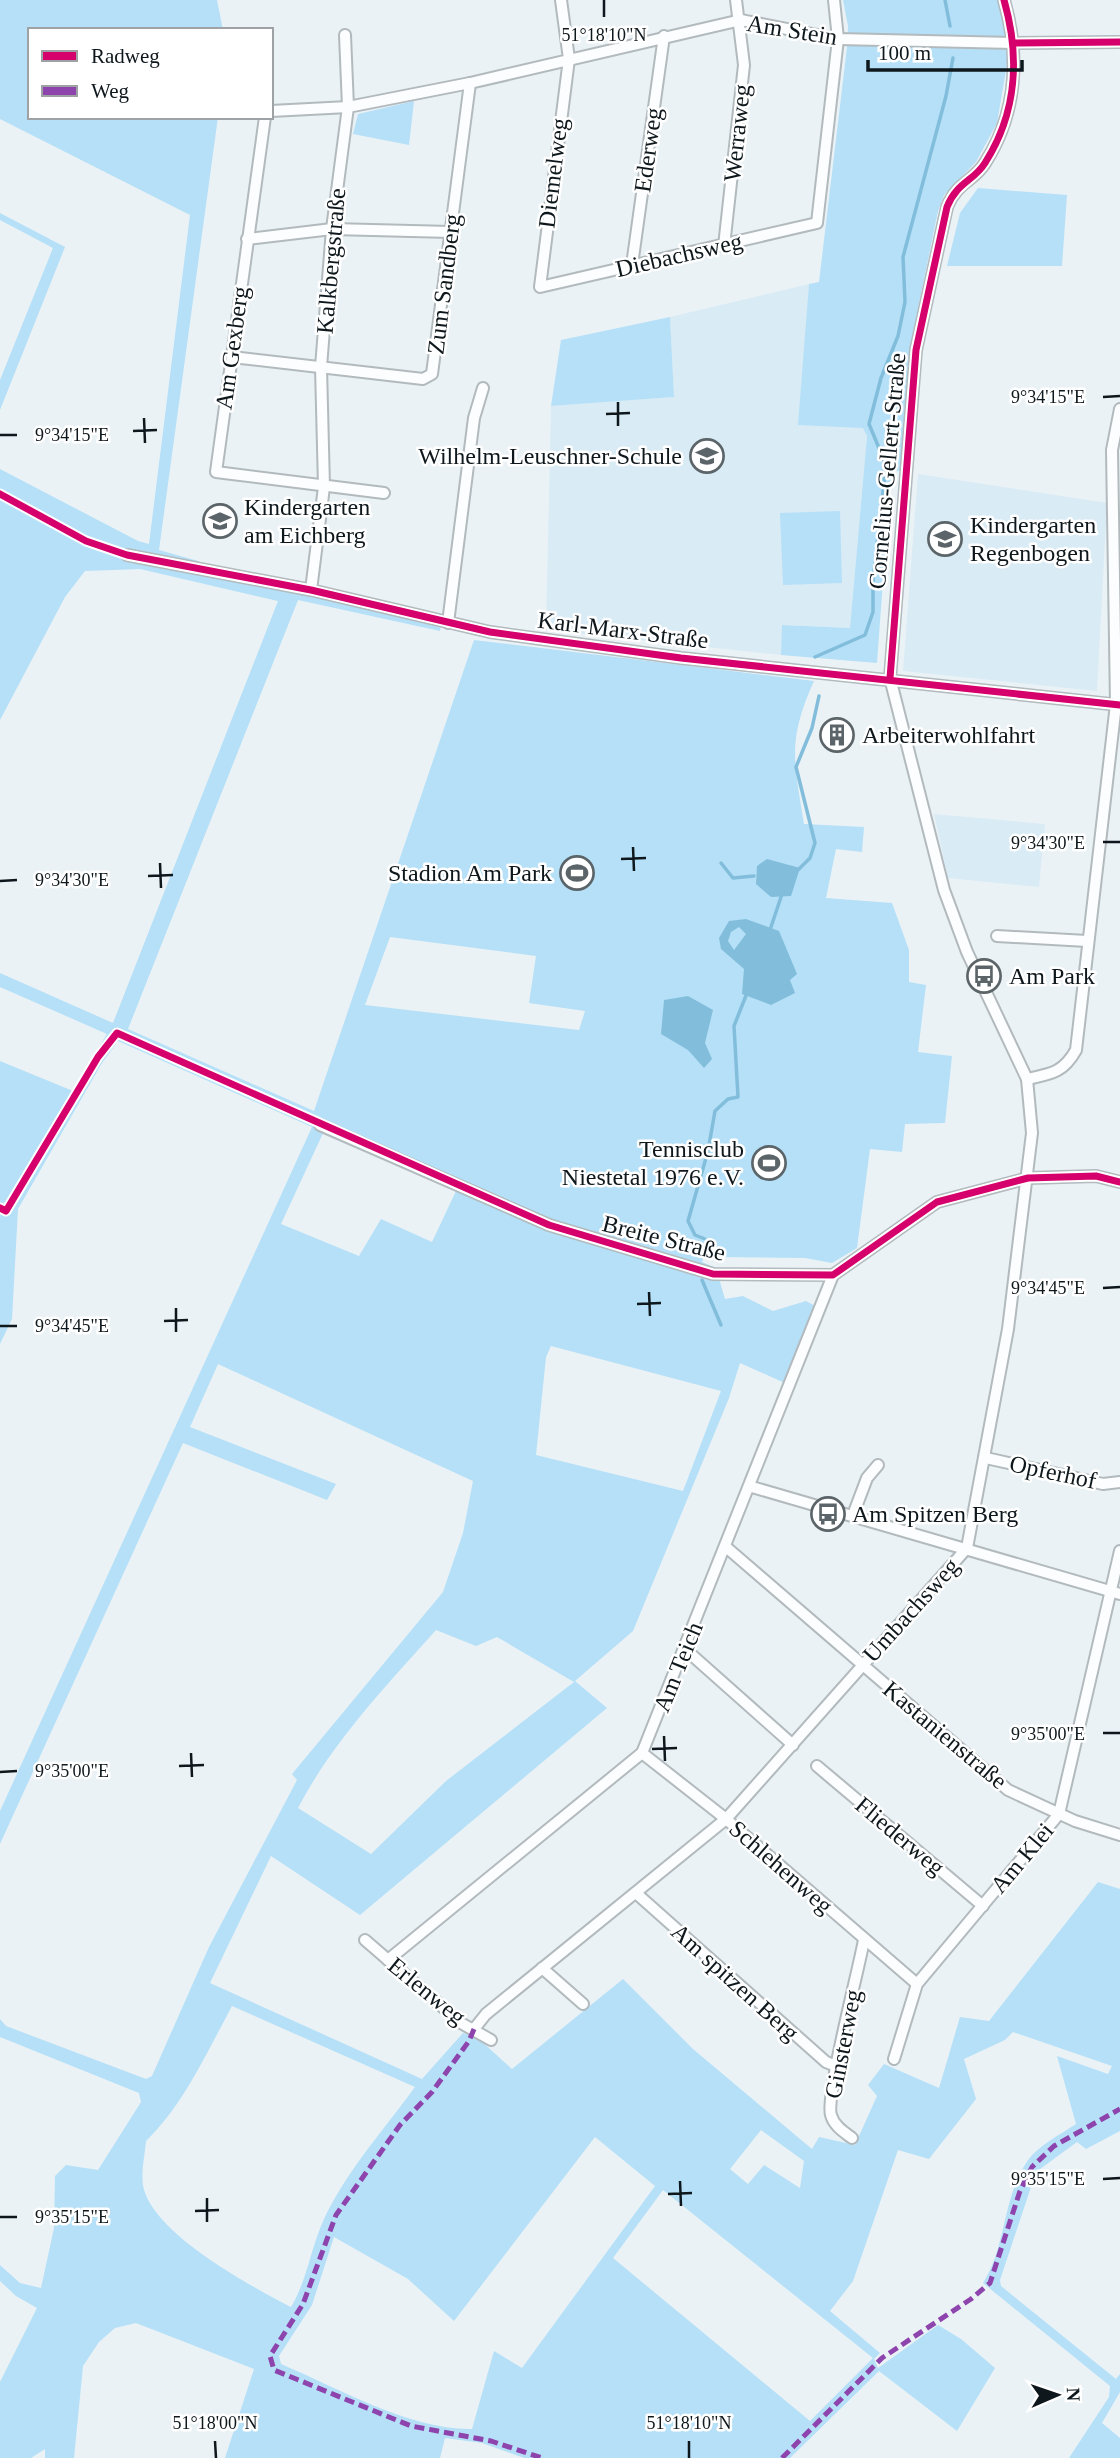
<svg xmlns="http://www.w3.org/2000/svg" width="1120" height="2458" font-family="'Times New Roman',serif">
<rect width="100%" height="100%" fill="#eaf2f6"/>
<!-- built -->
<g fill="#d9ebf5">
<polygon points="809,284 808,300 867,436 850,628 783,625 781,655 546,630 551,406 674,397 670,317"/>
<polygon points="918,474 1107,503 1097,691 903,671"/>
<polygon points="934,814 1045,824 1039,887 948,878"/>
</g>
<!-- green -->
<g fill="#b5e0f7" fill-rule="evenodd">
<path d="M0 0H217L223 30H30V117H218L159 550 198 561 206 574 441 624 440 631 298 600 128 1029 314 1111 474 640 814 681C787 741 794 761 804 824L864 827 862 852 836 849 826 898 892 903 909 950V982L926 985 918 1052 952 1056 945 1123 905 1124 902 1152 870 1149 857 1248 832 1263 805 1258 716 1257 710 1242 702 1262 716 1268 725 1299 743 1296 773 1311 806 1301 817 1307 787 1384 740 1363 729 1398 633 1631 575 1681 607 1708 360 1915 271 1856 210 1983 422 2079 463 2033 480 2040 512 2069 623 1979 693 2049 812 2149 819 2137 855 2145 877 2096 868 2085 884 2064 939 2088 960 2017 989 2021 1098 1882 1120 1889V2131L1086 2149 1077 2142 1036 2172 1000 2280 1001 2286 1116 2379 1120 2374V2392L1102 2423 1120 2438V2458H1069L1109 2397 1110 2386 983 2283C1007 2246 1002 2197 1028 2160 1038 2146 1061 2134 1076 2124L1057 2056 1108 2074 1112 2066 1013 2032 1005 2040 964 2059 976 2099 929 2159 898 2150 853 2281 830 2311 880 2353 874 2359 878 2368 938 2325 961 2339 995 2368 957 2431 879 2371 790 2458H524L482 2443 445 2438 440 2458H225L254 2369 136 2323 115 2328 99 2342 83 2366 74 2458H45V2449L31 2458H0V2382L37 2308 16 2296 0 2281V2265L20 2283 41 2288 54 2228 55 2176 66 2165 98 2170 141 2102 139 2093 0 2037V2019L6 2026 146 2079 152 2076 209 1947 297 1780 292 1774 443 1592 463 1533 473 1481 218 1364 190 1427 336 1484 327 1500 183 1443 0 1844V1811L312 1127 118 1041 102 1063 18 1209 12 1319 0 1344V1061L73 1091 107 1034 0 987V973L113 1023 278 601 140 569 85 571 65 597 0 720V469L138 541 149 544 190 215 0 119ZM390 937 536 956 529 1003 585 1011 579 1030 365 1005ZM324 1131 456 1191 432 1242 381 1219 359 1256 281 1224ZM551 1346 721 1391 683 1491 536 1455 546 1357ZM436 1630 476 1646 497 1637 574 1682 446 1781 371 1854 298 1808C333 1741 386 1686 436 1630ZM232 2006 415 2087C383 2131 342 2176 321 2226 310 2253 306 2282 291 2307 251 2286 151 2233 143 2185 141 2171 145 2154 146 2141 184 2104 207 2052 232 2006ZM761 2130 804 2161 800 2188 764 2165 748 2184 730 2169ZM595 2137 655 2186 522 2368 494 2351 472 2429C410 2430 338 2388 281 2364L279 2356 312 2305 334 2237 408 2279 454 2321ZM663 2190 873 2358 810 2421 613 2258Z"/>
<polygon points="843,0 998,0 1010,47 997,123 976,162 944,195 938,211 909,352 900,471 891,471 877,663 781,655 782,625 850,628 867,436 863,428 798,425 809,284 819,282 847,47 848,26"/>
<polygon points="414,101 409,145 353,134 358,114"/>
<polygon points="978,188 1067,195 1062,266 947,266 960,213"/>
<polygon points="0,213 65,247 0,410 0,380 53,248 0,220"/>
<polygon points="670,317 674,397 551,406 561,340"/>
<polygon points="840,511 842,583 783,585 780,513"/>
</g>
<!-- water -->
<g fill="#82bedb" fill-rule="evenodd">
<polygon points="767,859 800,868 791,896 771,897 756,884 757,866"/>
<path d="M746 919 779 931 797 974 790 980 795 993 771 1005 742 994 744 969 721 949 719 938 729 921ZM739 927 746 934 734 950 728 941 731 932Z"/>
<polygon points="688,996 713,1010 705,1043 712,1059 704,1068 688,1050 661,1034 664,1000"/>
</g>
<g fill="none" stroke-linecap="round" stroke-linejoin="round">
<!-- stream -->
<g stroke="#82bedb" stroke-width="3.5">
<polyline points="945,0 950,26"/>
<polyline points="815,657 865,635 873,612 873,581 886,465 869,424 881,378 898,336 905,302 903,257 946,96 953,58"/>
<polyline points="721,863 733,878 754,876"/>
<polyline points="798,870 810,858 815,843 796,767 812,728 819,696"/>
<polyline points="770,930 782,894"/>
<polyline points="705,1239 695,1235 688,1221 708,1151 715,1111 728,1099 738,1097 734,1026 747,993"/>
<polyline points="702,1280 721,1325"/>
</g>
<!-- street casing -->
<g stroke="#b2babe" stroke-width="14">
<g id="street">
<polyline points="561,0 569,59 540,287 817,223 838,39 834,0"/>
<polyline points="271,111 348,107 470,83 741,20 838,39 1013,43 1120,42"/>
<polyline points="265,117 216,472 384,493"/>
<polyline points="247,239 332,229 451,232"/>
<polyline points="724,246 744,65 736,0"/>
<polyline points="632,265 664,36"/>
<polyline points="232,357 423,379 432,374 470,83"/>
<polyline points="127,555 311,590 490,632 681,658 1120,705"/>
<polyline points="311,590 324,487 321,367 332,229 348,107 345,35"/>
<polyline points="448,623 474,418 483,388"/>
<polyline points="997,936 1087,941"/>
<path d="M1027 1079C1051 1074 1063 1073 1076 1050L1116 704 1112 450 1120 409"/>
<polyline points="320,1125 549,1225 713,1274 833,1275 937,1202 1028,1178 1096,1176 1120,1182"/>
<polyline points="986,1458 1103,1484 1120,1482"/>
<polyline points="752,1487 1120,1594"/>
<polyline points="853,1515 867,1478 878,1465"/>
<polyline points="726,1547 1008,1790 1075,1821 1120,1835"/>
<polyline points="685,1649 793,1745"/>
<polyline points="642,1753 726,1819 917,1984"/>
<polyline points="817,1766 983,1906"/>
<polyline points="637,1894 826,2062 836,2066"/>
<polyline points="365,1940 461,2023 491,2040"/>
<polyline points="388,1960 642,1753 833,1275"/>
<polyline points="542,1968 583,2004"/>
<path d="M474 2029 486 2014 726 1819 967 1548 1008 1329 1032 1133 1027 1079 967 952 944 890 890 678 916 350 947 207C957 182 974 181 985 163 1017 113 1020 56 1004 0"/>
<polyline points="894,2059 917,1984 1059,1814 1120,1551"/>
<path d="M852 2138C844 2132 834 2126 831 2115 825 2098 859 1968 864 1940"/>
</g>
</g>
<!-- street -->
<use href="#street" stroke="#fcfdfe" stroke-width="10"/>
<!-- quiet -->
<g stroke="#8e44ad" stroke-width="5" stroke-dasharray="10 5" stroke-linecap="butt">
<polyline points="474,2029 469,2041 432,2092 400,2125 336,2215 303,2304 270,2356 274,2370 411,2426 491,2441 542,2458"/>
<polyline points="782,2458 882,2358 971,2299 990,2283 1020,2191 1032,2167 1054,2146 1120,2109"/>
</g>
<!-- cycleway casing -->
<g stroke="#fff" stroke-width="11">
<g id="cycleway">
<polyline points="1013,43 1120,42"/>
<polyline points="0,494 86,541 127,555 311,590 490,632 681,658 1120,705"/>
<path d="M890 678 916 350 947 207C957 182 974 181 985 163 1017 113 1020 56 1004 0"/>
<polyline points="0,1208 6,1211 98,1057 117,1033 549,1225 713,1274 833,1275 937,1202 1028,1178 1096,1176 1120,1182"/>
</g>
</g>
<!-- cycleway -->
<use href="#cycleway" stroke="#d6006c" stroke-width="7"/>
</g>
<!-- ticks -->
<path fill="none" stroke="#0e171c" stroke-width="2.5" d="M604 0V17M1103 397 1120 396M618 402V426M606 414 630 413M144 418 145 443M133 431 157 430M0 435H17M1103 842H1120M633 847 634 871M621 859 646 858M160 863 161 888M148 876 173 875M0 881 17 880M1103 1288 1120 1287M649 1292 650 1316M637 1304 661 1303M176 1308V1332M164 1321 188 1320M0 1326H17M1103 1733H1120M664 1736 665 1761M652 1749 677 1748M191 1753 192 1777M179 1766 204 1765M0 1772 17 1771M1103 2179 1120 2178M680 2181 681 2206M668 2194 692 2193M207 2198V2222M195 2211 219 2210M0 2217H17M215 2441 216 2458M689 2441V2458"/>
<!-- icons -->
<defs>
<g id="school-ring" transform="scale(1.75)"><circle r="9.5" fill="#fff" stroke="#5b6468" stroke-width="1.5"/><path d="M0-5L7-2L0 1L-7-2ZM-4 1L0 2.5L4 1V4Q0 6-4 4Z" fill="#5b6468"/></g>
<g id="building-ring" transform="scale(1.75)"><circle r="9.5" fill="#fff" stroke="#5b6468" stroke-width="1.5"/><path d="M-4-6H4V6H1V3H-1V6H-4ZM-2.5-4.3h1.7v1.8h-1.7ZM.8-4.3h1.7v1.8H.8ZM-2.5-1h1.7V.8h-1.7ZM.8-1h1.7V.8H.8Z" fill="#5b6468"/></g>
<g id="stadium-ring" transform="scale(1.75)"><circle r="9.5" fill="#fff" stroke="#5b6468" stroke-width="1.5"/><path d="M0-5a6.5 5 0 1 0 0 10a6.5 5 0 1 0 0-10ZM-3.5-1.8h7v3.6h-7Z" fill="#5b6468"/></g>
<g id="bus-ring" transform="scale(1.75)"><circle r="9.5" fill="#fff" stroke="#5b6468" stroke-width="1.5"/><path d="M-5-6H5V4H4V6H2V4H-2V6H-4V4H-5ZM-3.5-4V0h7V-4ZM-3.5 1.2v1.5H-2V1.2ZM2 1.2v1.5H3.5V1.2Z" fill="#5b6468"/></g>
</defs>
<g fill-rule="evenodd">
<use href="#school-ring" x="707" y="456"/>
<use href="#school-ring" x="220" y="521"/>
<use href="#school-ring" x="945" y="539"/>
<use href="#building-ring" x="837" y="735"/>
<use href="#stadium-ring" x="577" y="873"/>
<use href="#bus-ring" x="984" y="976"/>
<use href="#stadium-ring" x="769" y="1163"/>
<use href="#bus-ring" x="828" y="1514"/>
</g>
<g text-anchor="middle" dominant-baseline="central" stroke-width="5" stroke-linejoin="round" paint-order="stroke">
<!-- street labels -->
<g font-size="24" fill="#0e171c" stroke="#fff">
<text transform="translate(792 30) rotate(9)">Am Stein</text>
<text transform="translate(737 133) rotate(-84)">Werraweg</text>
<text transform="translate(648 150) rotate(-82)">Ederweg</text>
<text transform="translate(553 173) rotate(-83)">Diemelweg</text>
<text transform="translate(679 255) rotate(-13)">Diebachsweg</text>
<text transform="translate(331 261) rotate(-85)">Kalkbergstraße</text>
<text transform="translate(444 284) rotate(-83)">Zum Sandberg</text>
<text transform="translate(232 348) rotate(-82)">Am Gexberg</text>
<text transform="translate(887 471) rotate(-85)">Cornelius-Gellert-Straße</text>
<text transform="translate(623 630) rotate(7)">Karl-Marx-Straße</text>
<text transform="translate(664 1238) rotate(14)">Breite Straße</text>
<text transform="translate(1053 1472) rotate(12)">Opferhof</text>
<text transform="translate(911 1610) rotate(-48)">Umbachsweg</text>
<text transform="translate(678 1667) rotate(-68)">Am Teich</text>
<text transform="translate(945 1735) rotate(40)">Kastanienstraße</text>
<text transform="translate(900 1836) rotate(40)">Fliederweg</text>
<text transform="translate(1022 1858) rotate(-50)">Am Klei</text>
<text transform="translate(781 1867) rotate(41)">Schlehenweg</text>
<text transform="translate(735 1982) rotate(42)">Am spitzen Berg</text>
<text transform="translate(427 1991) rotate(39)">Erlenweg</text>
<text transform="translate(843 2044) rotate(-79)">Ginsterweg</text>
</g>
<!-- poi labels -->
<g font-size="24" fill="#0e171c" stroke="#fff" text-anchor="start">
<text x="682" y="456" text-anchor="end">Wilhelm-Leuschner-Schule</text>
<text x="244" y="507">Kindergarten<tspan x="244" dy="28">am Eichberg</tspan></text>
<text x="970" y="525">Kindergarten<tspan x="970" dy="28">Regenbogen</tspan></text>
<text x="862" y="735">Arbeiterwohlfahrt</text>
<text x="552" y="873" text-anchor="end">Stadion Am Park</text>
<text x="1009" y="976">Am Park</text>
<text x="744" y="1149" text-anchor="end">Tennisclub<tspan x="744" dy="28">Niestetal 1976 e.V.</tspan></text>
<text x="852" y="1514">Am Spitzen Berg</text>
</g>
</g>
<g font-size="18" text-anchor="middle" fill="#0e171c" stroke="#fff" stroke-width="5" stroke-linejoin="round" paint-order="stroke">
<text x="604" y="41">51°18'10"N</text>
<text x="1048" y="403">9°34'15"E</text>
<text x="72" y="441">9°34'15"E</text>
<text x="1048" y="849">9°34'30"E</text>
<text x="72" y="886">9°34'30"E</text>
<text x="1048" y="1294">9°34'45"E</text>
<text x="72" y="1332">9°34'45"E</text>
<text x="1048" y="1740">9°35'00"E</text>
<text x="72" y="1777">9°35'00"E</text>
<text x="1048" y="2185">9°35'15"E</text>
<text x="72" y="2223">9°35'15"E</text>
<text x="215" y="2429">51°18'00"N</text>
<text x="689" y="2429">51°18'10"N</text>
</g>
<!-- legend -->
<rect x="28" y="28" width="245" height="91" fill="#ffffff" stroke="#9fa2a4" stroke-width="2"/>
<rect x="42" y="51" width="35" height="10" fill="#d6006c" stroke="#9fa2a4" stroke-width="2"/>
<text x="91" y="63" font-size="21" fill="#0e171c">Radweg</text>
<rect x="42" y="86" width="35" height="10" fill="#8e44ad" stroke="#9fa2a4" stroke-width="2"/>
<text x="91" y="98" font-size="21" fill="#0e171c">Weg</text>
<!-- north arrow -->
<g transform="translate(1057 2395) rotate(88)" stroke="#ffffff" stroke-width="5" paint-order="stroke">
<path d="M0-5L12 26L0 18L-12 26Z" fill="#0e171c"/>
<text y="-10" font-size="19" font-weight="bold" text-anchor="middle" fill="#0e171c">N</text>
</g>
<!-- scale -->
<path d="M868 60v10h154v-10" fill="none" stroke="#0e171c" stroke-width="3.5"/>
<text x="878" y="60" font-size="21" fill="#0e171c" stroke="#ffffff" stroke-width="5" paint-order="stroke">100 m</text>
</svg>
